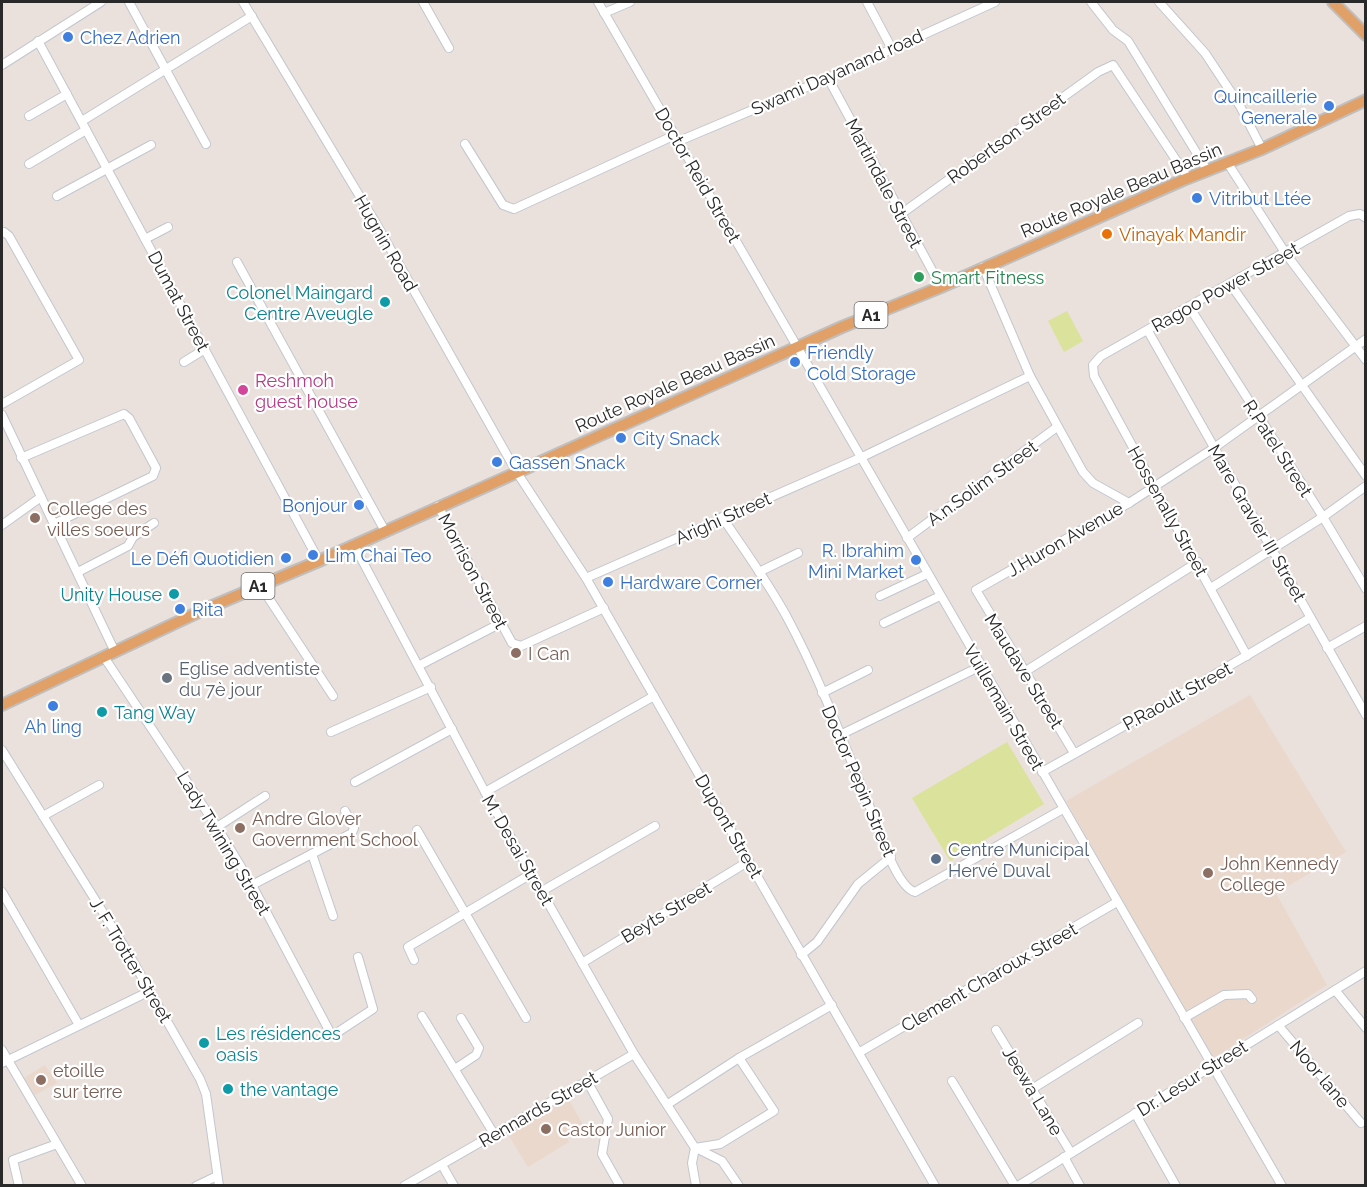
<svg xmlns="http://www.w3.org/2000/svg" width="1367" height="1187" font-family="Raleway,sans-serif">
<rect width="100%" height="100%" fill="#eae0dc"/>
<!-- education -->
<g fill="#ead8cd">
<polygon points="1250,695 1346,852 1276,893 1327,985 1212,1059 1066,801"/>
<polygon points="45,1065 57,1083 35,1095 24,1078"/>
<polygon points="568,1098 583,1125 566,1136 569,1142 528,1167 507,1133"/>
</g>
<!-- pitch -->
<g fill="#dae29b">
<polygon points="1067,311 1083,341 1064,352 1048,321"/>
<polygon points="1007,742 1044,804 950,861 912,798"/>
</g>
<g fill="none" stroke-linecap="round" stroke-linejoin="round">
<!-- minor casing -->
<g stroke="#c1c7cf" stroke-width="10">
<g id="minor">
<polyline points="129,2 206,144"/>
<polyline points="243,2 374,220 516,471 586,578 935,1186"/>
<polyline points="423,2 449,48"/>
<polyline points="598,2 1282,1186"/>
<polyline points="867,2 892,49"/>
<polyline points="1091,2 1113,30 1128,41 1207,170"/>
<polyline points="1159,2 1205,53 1240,106 1262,149"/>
<polyline points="604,13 630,2"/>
<polyline points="38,41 319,561"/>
<polyline points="2,65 101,2"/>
<polyline points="828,78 941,287"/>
<polyline points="29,116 67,94"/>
<polyline points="82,121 252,16"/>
<polyline points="679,141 828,78 995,2"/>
<polyline points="465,144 503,205 514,209 675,135"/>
<polyline points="1227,162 1286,254 1366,360"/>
<polyline points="29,164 86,130"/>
<polyline points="57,196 151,145"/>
<polyline points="901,214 1098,72 1113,65 1188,178"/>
<polyline points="2,233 4,232 9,236 79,360 2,404"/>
<polyline points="145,239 168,227"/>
<polyline points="237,262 385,531"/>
<polyline points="983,267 1030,376 1083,472 1093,483 1129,503"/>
<polyline points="1231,285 1366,476"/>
<polyline points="1190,308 1323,517 1366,589"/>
<polyline points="1148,331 1366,715"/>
<polyline points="184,362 205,349"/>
<polyline points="2,415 115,652"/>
<polyline points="21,458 124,414 129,418 156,468 153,476 54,524"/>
<polyline points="438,506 512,643 521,646 604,608"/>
<path d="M722 517C745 551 770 585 789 621 821 681 845 747 871 810 879 829 896 887 915 892L1063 809"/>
<polyline points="2,525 41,497"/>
<polyline points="907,538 1057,427"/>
<polyline points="354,545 485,792 634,1054 695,1148"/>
<polyline points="78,572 128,546 133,537 154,523"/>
<polyline points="759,572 798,553"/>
<polyline points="586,578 860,458 1030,376"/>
<polyline points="260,585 333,696"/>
<polyline points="1211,588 1323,517 1366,486"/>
<polyline points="880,596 927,574"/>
<polyline points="884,623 940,596"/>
<polyline points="1327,648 1366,626"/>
<polyline points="1247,656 1094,376 1093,365 1101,356 1349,216 1360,214 1366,218"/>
<polyline points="104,657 217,827 252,885 332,1036 373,1009 358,957"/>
<polyline points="420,665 501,623"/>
<polyline points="1026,671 1198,562"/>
<polyline points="822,693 868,670"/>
<polyline points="331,732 431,687"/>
<polyline points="840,735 981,666"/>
<polyline points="2,750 127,951 200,1079 206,1094 219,1186"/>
<polyline points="1074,753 976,590 1129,503 1214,448 1366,339"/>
<polyline points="1042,772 1190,689 1310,618"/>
<polyline points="355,782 452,729"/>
<polyline points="485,792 654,696"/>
<polyline points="43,816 99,785"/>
<polyline points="217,827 265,796"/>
<polyline points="417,830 526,1018"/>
<polyline points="312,854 333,916"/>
<polyline points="252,885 352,833 354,828 345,811"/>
<polyline points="542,891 655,826"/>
<polyline points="2,892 79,1025"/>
<polyline points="801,955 817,942 858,884 891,857"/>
<polyline points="414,960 408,947 531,874"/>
<polyline points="582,963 749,861"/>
<polyline points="1335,990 1366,1028"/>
<polyline points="422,1016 494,1134"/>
<polyline points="1184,1018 1224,995 1248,994 1252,999"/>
<polyline points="1278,1025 1361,1123"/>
<polyline points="996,1030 1071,1153"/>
<polyline points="2,1050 82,1186"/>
<polyline points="860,1052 1117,902"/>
<polyline points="739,1058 832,1005"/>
<polyline points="2,1063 150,991"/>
<polyline points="455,1069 476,1055 479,1048 461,1018"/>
<polyline points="587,1081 608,1119 602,1154 620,1186"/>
<polyline points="952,1081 1015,1186"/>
<polyline points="1032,1089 1138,1023"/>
<polyline points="668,1104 739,1058 774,1111 720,1144 695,1148"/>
<polyline points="1135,1113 1176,1186"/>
<polyline points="695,1148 692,1163 696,1186"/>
<polyline points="696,1148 722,1161 739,1186"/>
<polyline points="1064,1157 1080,1186"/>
<polyline points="442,1165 454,1186"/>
<polyline points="19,1186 13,1160 57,1144"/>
<polyline points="196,1186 217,1176"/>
<polyline points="404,1186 634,1054"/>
<polyline points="1018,1186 1366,971"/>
</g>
</g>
<!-- major casing -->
<g stroke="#bfbfbf" stroke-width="14">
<g id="major">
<polyline points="1333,2 1366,35"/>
<polyline points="2,705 203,610 319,561 842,327 941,287 1183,180 1262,149 1366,100"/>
</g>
</g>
<!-- minor -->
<use href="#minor" stroke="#fff" stroke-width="8"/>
<!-- major -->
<use href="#major" stroke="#e2a069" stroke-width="10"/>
</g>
<!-- markers -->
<g fill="#3f7fe0" stroke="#fff" stroke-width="2">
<circle cx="68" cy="37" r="6"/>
<circle cx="1329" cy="106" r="6"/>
<circle cx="1197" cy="198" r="6"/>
<circle cx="795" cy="362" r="6"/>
<circle cx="621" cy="438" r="6"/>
<circle cx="497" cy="462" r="6"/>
<circle cx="359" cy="505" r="6"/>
<circle cx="313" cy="555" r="6"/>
<circle cx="286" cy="558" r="6"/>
<circle cx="916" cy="560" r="6"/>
<circle cx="608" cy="582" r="6"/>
<circle cx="180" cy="609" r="6"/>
<circle cx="53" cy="706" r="6"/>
</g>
<circle fill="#e8710a" stroke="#fff" stroke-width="2" cx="1107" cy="234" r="6"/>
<circle fill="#2e9e5b" stroke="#fff" stroke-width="2" cx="919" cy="277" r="6"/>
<g fill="#0f9aa8" stroke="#fff" stroke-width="2">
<circle cx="385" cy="302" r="6"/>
<circle cx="174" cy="594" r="6"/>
<circle cx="102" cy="712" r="6"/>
<circle cx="204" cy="1043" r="6"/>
<circle cx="228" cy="1089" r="6"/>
</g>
<circle fill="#d1479c" stroke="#fff" stroke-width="2" cx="243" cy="390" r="6"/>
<g fill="#8d6e63" stroke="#fff" stroke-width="2">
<circle cx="35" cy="518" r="6"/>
<circle cx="516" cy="653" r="6"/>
<circle cx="240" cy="828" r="6"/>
<circle cx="1208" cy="873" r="6"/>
<circle cx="41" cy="1080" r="6"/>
<circle cx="546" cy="1129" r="6"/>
</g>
<circle fill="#6b7280" stroke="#fff" stroke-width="2" cx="167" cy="678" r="6"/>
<circle fill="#5c6f8a" stroke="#fff" stroke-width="2" cx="936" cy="859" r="6"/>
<g text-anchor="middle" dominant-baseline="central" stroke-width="4.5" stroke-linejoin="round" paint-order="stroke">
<!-- shield labels -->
<g fill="#fff" stroke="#696969" stroke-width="1.5">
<rect x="854.5" y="302" width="33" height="26" rx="4.5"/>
<rect x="241.5" y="573" width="33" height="26" rx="4.5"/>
</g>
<g font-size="16" font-weight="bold" fill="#292929">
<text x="871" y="315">A1</text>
<text x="258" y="586">A1</text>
</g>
<!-- shop labels -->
<g font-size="18" fill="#366cbe" stroke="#fff" text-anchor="start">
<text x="80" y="37">Chez Adrien</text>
<text x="1317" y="96" text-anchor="end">Quincaillerie<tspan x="1317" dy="21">Generale</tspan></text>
<text x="1209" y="198">Vitribut Ltée</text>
<text x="807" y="352">Friendly<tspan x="807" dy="21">Cold Storage</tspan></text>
<text x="633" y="438">City Snack</text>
<text x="509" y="462">Gassen Snack</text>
<text x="347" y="505" text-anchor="end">Bonjour</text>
<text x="904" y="550" text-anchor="end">R. Ibrahim<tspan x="904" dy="21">Mini Market</tspan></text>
<text x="325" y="555">Lim Chai Teo</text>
<text x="274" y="558" text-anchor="end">Le Défi Quotidien</text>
<text x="620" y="582">Hardware Corner</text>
<text x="192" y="609">Rita</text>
<text x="53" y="726" text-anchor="middle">Ah ling</text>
</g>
<!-- street labels -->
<g font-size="18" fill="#292929" stroke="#fff">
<text transform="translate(837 72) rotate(-24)">Swami Dayanand road</text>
<text transform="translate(1006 138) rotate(-36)">Robertson Street</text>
<text transform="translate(698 175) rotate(60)">Doctor Reid Street</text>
<text transform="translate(884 183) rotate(62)">Martindale Street</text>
<text transform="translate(1121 190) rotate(-23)">Route Royale Beau Bassin</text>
<text transform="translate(386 243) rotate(60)">Hugnin Road</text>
<text transform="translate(1225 287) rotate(-29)">Ragoo Power Street</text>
<text transform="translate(179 301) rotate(62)">Dumat Street</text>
<text transform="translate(675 383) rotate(-24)">Route Royale Beau Bassin</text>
<text transform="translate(1278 448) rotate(57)">R.Patel Street</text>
<text transform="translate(982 483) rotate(-36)">A.n.Solim Street</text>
<text transform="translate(1168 511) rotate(61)">Hossenally Street</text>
<text transform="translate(723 518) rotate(-24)">Arighi Street</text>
<text transform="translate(1257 523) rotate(60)">Mare Gravier III Street</text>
<text transform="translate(1065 539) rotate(-30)">J.Huron Avenue</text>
<text transform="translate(473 571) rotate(62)">Morrison Street</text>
<text transform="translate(1024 671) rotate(58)">Maudave Street</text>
<text transform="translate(1177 696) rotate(-29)">P.Raoult Street</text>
<text transform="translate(1004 707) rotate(60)">Vuillemain Street</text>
<text transform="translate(859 781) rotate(67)">Doctor Pepin Street</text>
<text transform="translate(729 826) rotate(60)">Dupont Street</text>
<text transform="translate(224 843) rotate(59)">Lady Twining Street</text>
<text transform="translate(518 850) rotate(60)">M. Desai Street</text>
<text transform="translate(666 912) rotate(-31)">Beyts Street</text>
<text transform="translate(131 960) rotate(59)">J. F. Trotter Street</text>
<text transform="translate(989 977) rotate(-30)">Clement Charoux Street</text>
<text transform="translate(1320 1074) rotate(50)">Noor lane</text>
<text transform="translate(1192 1078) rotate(-32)">Dr. Lesur Street</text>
<text transform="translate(1033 1091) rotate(59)">Jeewa Lane</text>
<text transform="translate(538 1109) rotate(-30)">Rennards Street</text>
</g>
<!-- food labels -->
<g font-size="18" fill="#c56008" stroke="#fff" text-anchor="start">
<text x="1119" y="234">Vinayak Mandir</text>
</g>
<!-- leisure labels -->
<g font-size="18" fill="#27864d" stroke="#fff" text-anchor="start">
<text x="931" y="277">Smart Fitness</text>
</g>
<!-- culture labels -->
<g font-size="18" fill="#0d838f" stroke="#fff" text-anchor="start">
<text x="373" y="292" text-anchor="end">Colonel Maingard<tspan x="373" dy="21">Centre Aveugle</tspan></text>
<text x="162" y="594" text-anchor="end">Unity House</text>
<text x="114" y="712">Tang Way</text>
<text x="216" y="1033">Les résidences<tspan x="216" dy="21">oasis</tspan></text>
<text x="240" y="1089">the vantage</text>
</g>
<!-- hotel labels -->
<g font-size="18" fill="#b23c85" stroke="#fff" text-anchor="start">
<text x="255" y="380">Reshmoh<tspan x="255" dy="21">guest house</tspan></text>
</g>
<!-- education labels -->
<g font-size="18" fill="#785e54" stroke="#fff" text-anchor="start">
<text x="47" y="508">College des<tspan x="47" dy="21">villes soeurs</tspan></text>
<text x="528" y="653">I Can</text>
<text x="252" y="818">Andre Glover<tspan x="252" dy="21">Government School</tspan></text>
<text x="1220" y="863">John Kennedy<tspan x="1220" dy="21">College</tspan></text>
<text x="53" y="1070">etoille<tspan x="53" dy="21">sur terre</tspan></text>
<text x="558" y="1129">Castor Junior</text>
</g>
<!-- worship labels -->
<g font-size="18" fill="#5b616d" stroke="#fff" text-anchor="start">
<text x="179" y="668">Eglise adventiste<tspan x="179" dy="21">du 7è jour</tspan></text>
</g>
<!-- service labels -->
<g font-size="18" fill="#4e5e75" stroke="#fff" text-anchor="start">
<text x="948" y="849">Centre Municipal<tspan x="948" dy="21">Hervé Duval</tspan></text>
</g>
</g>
<!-- border -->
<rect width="1367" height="1187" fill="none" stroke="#292929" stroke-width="6"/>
</svg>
